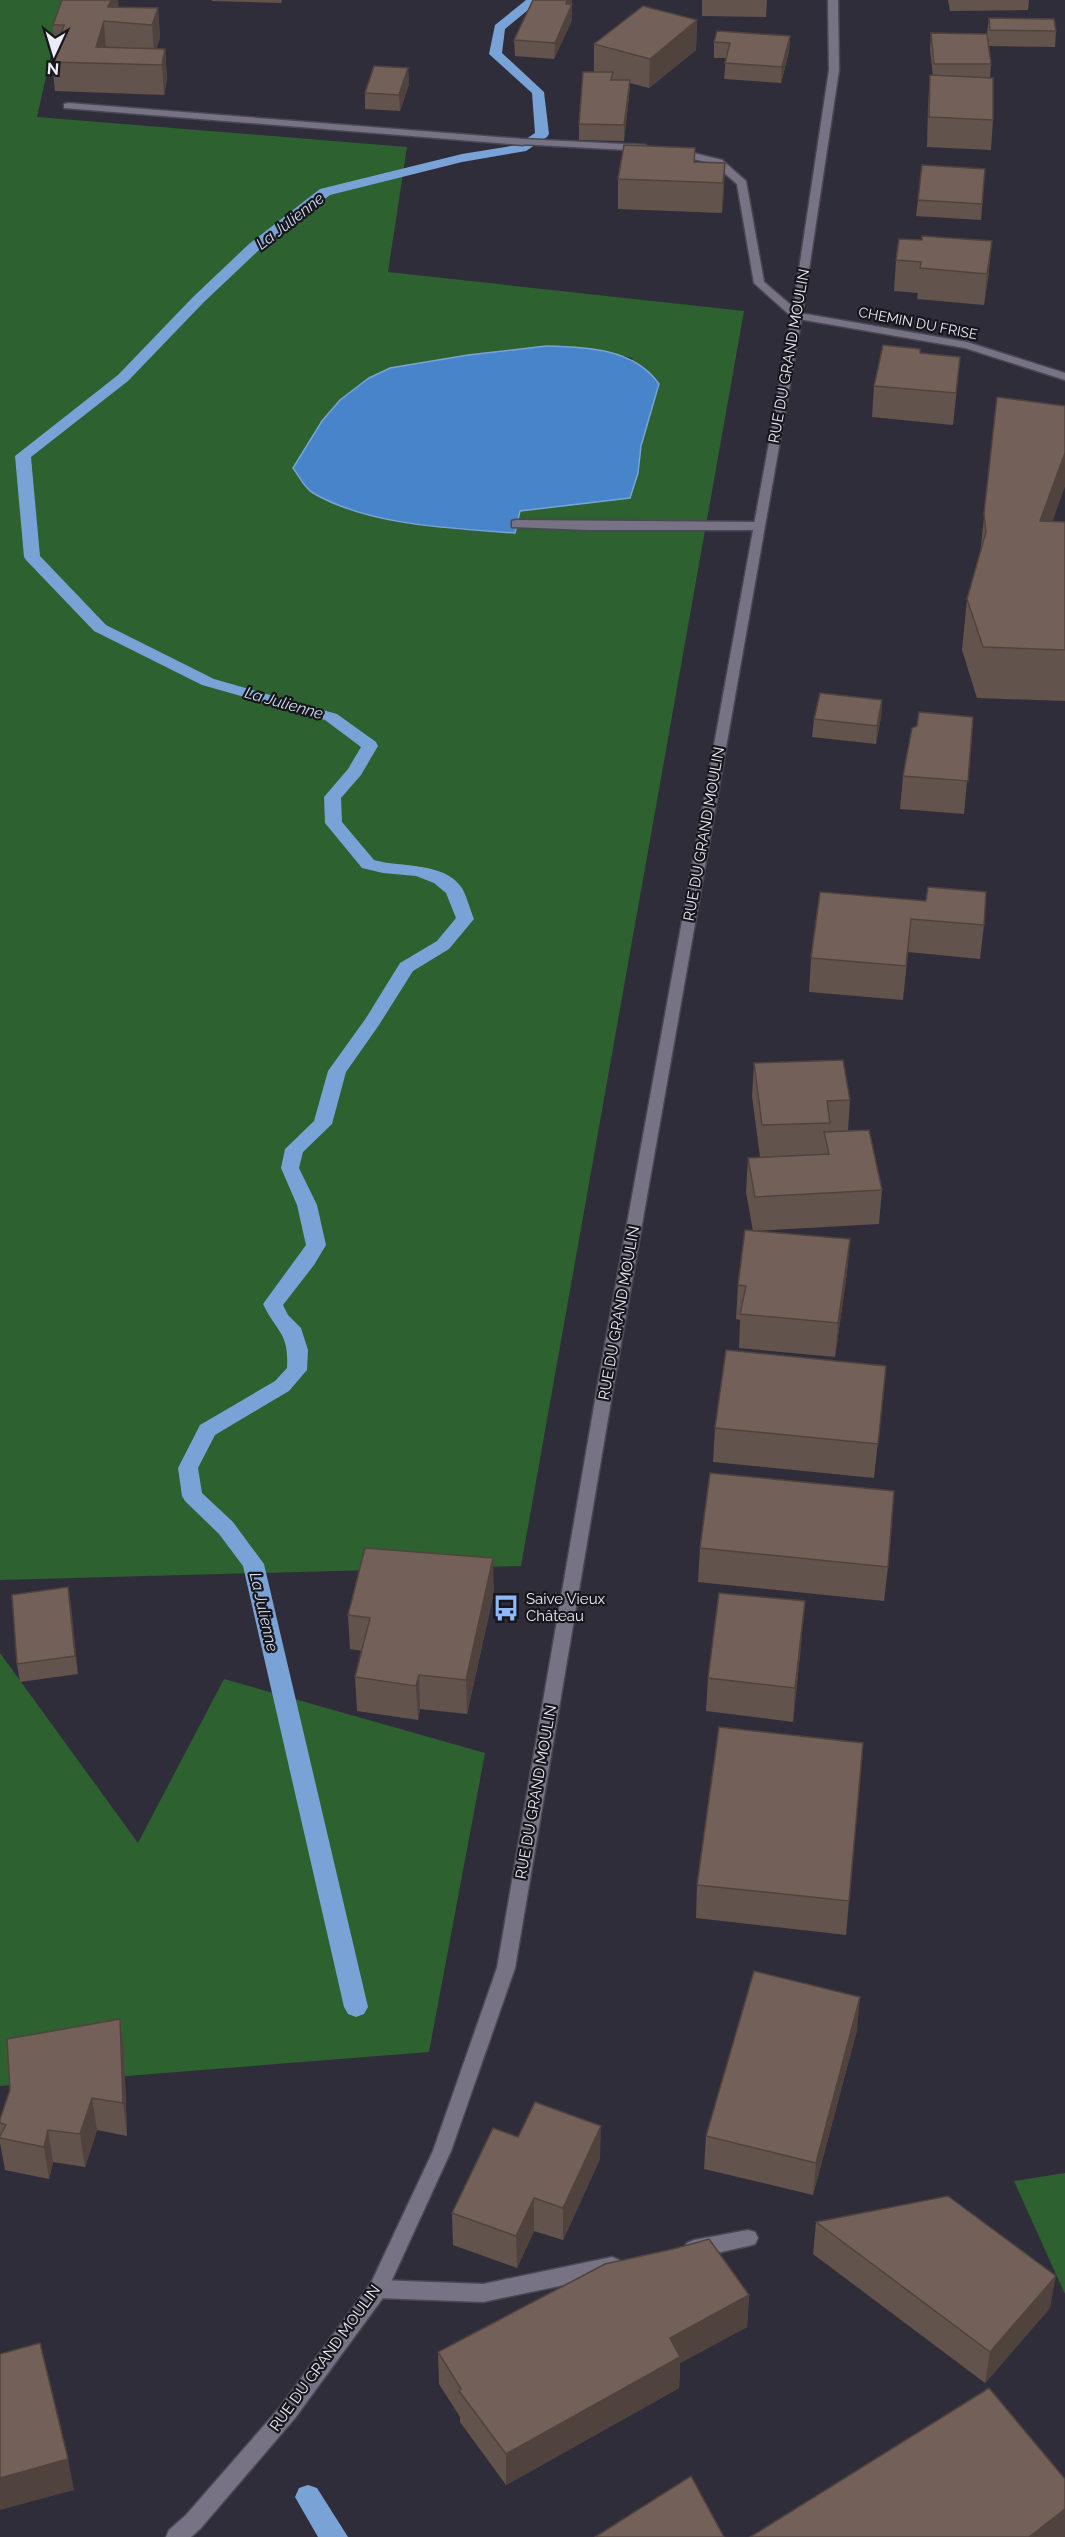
<svg xmlns="http://www.w3.org/2000/svg" width="1065" height="2537" font-family="Raleway,sans-serif">
<rect width="100%" height="100%" fill="#302d3b"/>
<!-- green -->
<g fill="#2d612f" fill-rule="evenodd">
<path d="M0 0H63L37 117 407 147 388 272 744 311 521 1566 0 1580ZM546 346 607 352 632 358 650 415 641 446 633 491 519 511 514 533 425 526 355 511 390 368 468 355Z"/>
<polygon points="0,1653 138,1843 224,1679 485,1753 429,2052 0,2086"/>
<polygon points="1065,2173 1065,2294 1014,2181"/>
</g>
<!-- water -->
<path fill="#4784c9" stroke="#79a3d6" stroke-width="1.5" d="M546 346C586 347 634 348 659 384L641 446 638 473 630 498 520 511 515 533C450 528 370 526 313 493 305 489 299 476 293 468L322 421 340 400 369 378 390 368 468 355Z"/>
<g fill="none" stroke-linecap="round" stroke-linejoin="round">
<!-- stream -->
<g fill="#79a3d6" fill-rule="evenodd">
<path d="M526 0H540L505 29 502 53 544 92 549 134 547 137 526 151 462 162 330 195 259 250 203 303 128 381 31 457 40 556 106 625 214 679 337 714 376 742 378 746 361 775 341 798 342 822 374 860C402 868 443 861 462 888 467 897 470 909 474 919L449 949 413 971 379 1025 346 1072 332 1124 303 1152 299 1168 317 1205 326 1245 314 1265 283 1305 288 1315 301 1328 308 1350 307 1370 289 1391 215 1435 198 1468 202 1493 233 1522 264 1564 368 2007 364 2014 356 2017 348 2014 344 2007 243 1566 219 1534 185 1501 182 1496 178 1468 200 1425 275 1381 287 1368C289 1332 277 1333 263 1304L306 1245 297 1205 281 1168 285 1149 314 1121 328 1071 366 1018 400 963 437 941 456 918 446 893 434 883 416 876 383 873 362 868 325 823 324 797 348 769 361 747 325 720 202 685 94 631 26 560 24 557 15 456 118 375 193 297 249 244 320 189 462 154 517 145 535 133 532 93 489 54 495 25Z"/>
<polygon points="308,2485 317,2488 348,2537 318,2537 295,2497 299,2488"/>
</g>
<!-- service casing -->
<g stroke="#4b4855" stroke-width="3">
<g id="service">
<polygon points="68,103 523,139 528,142 523,145 64,108 64,104"/>
<polygon points="516,520 758,522 764,526 758,530 589,530 512,527 512,521"/>
</g>
</g>
<!-- minor casing -->
<g stroke="#4b4855" stroke-width="3">
<g id="minor">
<polygon points="523,139 645,145 650,148 645,151 519,144 519,140"/>
<polygon points="677,149 722,160 746,181 764,282 800,313 967,342 1065,373 1065,380 965,348 793,318 754,283 737,184 714,164 673,154 672,152"/>
<polygon points="748,2230 755,2232 758,2238 755,2244 748,2246 694,2258 687,2255 684,2249 687,2243 694,2240"/>
<polygon points="612,2257 619,2260 622,2266 619,2272 612,2275 483,2302 378,2298 371,2295 368,2289 371,2283 378,2280 483,2284"/>
</g>
</g>
<!-- tertiary casing -->
<g stroke="#4b4855" stroke-width="3">
<polygon id="tertiary" points="828,0 838,0 839,70 802,316 613,1389 515,1968 451,2151 385,2295 295,2418 200,2529 191,2537 166,2537 169,2530 186,2515 281,2406 371,2283 433,2151 497,1968 597,1389 792,316 829,70"/>
</g>
<!-- service -->
<use href="#service" fill="#777384" fill-rule="evenodd"/>
<!-- minor -->
<use href="#minor" fill="#777384" fill-rule="evenodd"/>
<!-- tertiary -->
<use href="#tertiary" fill="#777384" fill-rule="evenodd"/>
</g>
<!-- wall -->
<g fill="#62534d">
<polygon points="62,0 118,0 118,8 158,8 160,38 156,49 165,49 167,79 164,95 55,91 52,62 55,52 53,25"/>
<polygon points="212,0 282,0 281,3 212,1"/>
<polygon points="702,0 767,0 766,17 702,16"/>
<polygon points="936,0 1029,0 1028,10 950,11 948,0"/>
<polygon points="572,4 572,20 554,59 515,56 514,40"/>
<polygon points="989,18 1056,31 1055,47 989,46 987,34"/>
<polygon points="697,20 696,50 649,88 630,83 629,96 624,141 579,140 579,124 594,72 594,44"/>
<polygon points="931,33 991,64 990,78 993,120 991,150 927,147 928,105 930,75 933,76 930,49"/>
<polygon points="790,36 789,52 781,83 724,79 726,58 714,58 714,42"/>
<polygon points="408,68 409,84 400,111 365,109 365,93"/>
<polygon points="695,148 695,162 725,163 722,213 618,209 618,179"/>
<polygon points="985,169 981,220 916,216 918,200"/>
<polygon points="899,239 989,272 984,305 917,299 918,293 894,291 896,260"/>
<polygon points="920,353 957,388 953,425 872,417 874,386"/>
<polygon points="997,397 1065,406 1065,486 1052,521 1065,522 1065,701 977,698 962,650 967,599 980,555"/>
<polygon points="882,700 881,717 876,744 812,737 814,719"/>
<polygon points="973,717 964,814 900,809 903,776"/>
<polygon points="820,892 984,925 980,959 908,952 903,1000 809,992 811,958"/>
<polygon points="754,1063 850,1100 848,1131 882,1190 879,1224 753,1231 746,1192 748,1158 760,1157 752,1096"/>
<polygon points="850,1239 847,1273 835,1357 739,1348 740,1320 736,1319 738,1285"/>
<polygon points="886,1366 874,1478 713,1462 715,1428"/>
<polygon points="700,1548 888,1567 884,1601 698,1582"/>
<polygon points="68,1587 78,1674 20,1682 17,1664"/>
<polygon points="494,1592 467,1714 420,1709 418,1720 357,1711 355,1677 362,1651 350,1649 348,1615"/>
<polygon points="802,1635 793,1722 706,1711 708,1678"/>
<polygon points="697,1885 849,1901 846,1935 696,1918"/>
<polygon points="120,2019 124,2052 127,2136 97,2130 85,2167 53,2162 49,2179 5,2170 0,2143 0,2119"/>
<polygon points="857,2030 813,2195 704,2169 706,2136"/>
<polygon points="518,2137 600,2159 563,2240 534,2231 517,2268 453,2245 452,2213"/>
<polygon points="816,2222 1050,2308 985,2383 813,2254"/>
<polygon points="749,2295 747,2327 680,2363 679,2388 506,2485 460,2422 460,2417 439,2384 438,2352"/>
</g>
<!-- shaded-wall -->
<g fill="#50433e">
<polygon points="111,0 118,0 119,10 108,7"/>
<polygon points="567,0 572,0 572,20 554,59 555,43"/>
<polygon points="158,8 160,38 154,54 152,25"/>
<polygon points="697,20 696,50 649,88 650,59"/>
<polygon points="104,21 106,51 96,47"/>
<polygon points="790,36 789,52 781,83 782,67"/>
<polygon points="165,49 167,79 164,95 162,65"/>
<polygon points="408,68 409,84 400,111 399,95"/>
<polygon points="630,80 629,96 624,141 624,125"/>
<polygon points="725,163 724,194 722,213 723,183"/>
<polygon points="992,241 989,272 984,305 987,274"/>
<polygon points="1065,453 1065,486 1035,571 1040,521"/>
<polygon points="882,700 881,717 876,744 877,726"/>
<polygon points="850,1239 847,1273 835,1357 838,1323"/>
<polygon points="493,1558 494,1592 467,1714 466,1680"/>
<polygon points="68,1587 71,1605 78,1674 75,1656"/>
<polygon points="805,1601 802,1635 793,1722 795,1688"/>
<polygon points="419,1675 420,1709 418,1720 416,1686"/>
<polygon points="860,1997 857,2030 813,2195 816,2163"/>
<polygon points="120,2019 124,2052 127,2136 123,2103"/>
<polygon points="92,2098 97,2130 85,2167 80,2134"/>
<polygon points="601,2126 600,2159 563,2240 563,2208"/>
<polygon points="48,2130 53,2162 49,2179 44,2147"/>
<polygon points="534,2198 534,2231 517,2268 516,2236"/>
<polygon points="1056,2276 1050,2308 985,2383 990,2352"/>
<polygon points="749,2295 747,2327 680,2363 679,2388 506,2485 506,2454 670,2338"/>
<polygon points="68,2459 74,2490 0,2510 0,2478"/>
<polygon points="1065,2509 1065,2537 1029,2537"/>
</g>
<!-- building -->
<g fill="#726059" stroke="#50433e" stroke-width="1.5">
<polygon points="62,0 111,0 108,7 158,8 152,25 104,21 96,47 165,49 162,65 52,62 64,25 53,25"/>
<polygon points="533,0 567,0 566,4 572,4 555,43 514,40"/>
<polygon points="643,6 697,20 650,59 594,44"/>
<polygon points="989,18 1054,19 1056,31 990,30"/>
<polygon points="717,31 790,36 782,67 725,63 730,43 714,42"/>
<polygon points="931,33 987,34 991,64 934,64"/>
<polygon points="374,66 408,68 399,95 365,93"/>
<polygon points="583,72 613,72 611,80 630,80 624,125 579,124"/>
<polygon points="930,75 993,78 993,120 929,117"/>
<polygon points="624,145 695,148 694,162 725,163 723,183 618,179"/>
<polygon points="922,165 985,169 982,204 918,200"/>
<polygon points="922,236 992,241 987,274 920,268 921,262 896,260 899,239 922,240"/>
<polygon points="883,345 920,349 920,353 960,357 956,393 874,386"/>
<polygon points="997,397 1065,406 1065,453 1040,521 1065,522 1065,650 983,647 967,599 986,532 984,513"/>
<polygon points="820,693 882,700 877,726 814,719"/>
<polygon points="919,712 973,717 968,781 903,776 912,728 917,726"/>
<polygon points="928,887 986,892 984,925 911,919 906,966 811,958 820,892 926,901"/>
<polygon points="843,1060 850,1100 827,1101 830,1123 762,1125 754,1063"/>
<polygon points="869,1130 882,1190 755,1197 748,1158 829,1154 824,1132"/>
<polygon points="745,1230 850,1239 838,1323 740,1314 746,1286 738,1285"/>
<polygon points="726,1350 886,1366 878,1444 715,1428"/>
<polygon points="710,1473 894,1491 888,1567 700,1548"/>
<polygon points="365,1548 493,1558 466,1680 419,1675 416,1686 355,1677 370,1618 348,1615"/>
<polygon points="68,1587 75,1656 17,1664 12,1595"/>
<polygon points="719,1593 805,1601 795,1688 708,1678"/>
<polygon points="719,1727 863,1743 849,1901 697,1885"/>
<polygon points="754,1971 860,1997 816,2163 706,2136"/>
<polygon points="120,2019 123,2103 92,2098 80,2134 48,2130 44,2147 0,2138 0,2136 6,2125 0,2123 0,2119 10,2090 7,2039"/>
<polygon points="535,2102 601,2126 563,2208 534,2198 516,2236 452,2213 493,2128 518,2137"/>
<polygon points="948,2196 1056,2276 990,2352 816,2222"/>
<polygon points="709,2239 749,2295 670,2338 680,2357 506,2454 459,2391 461,2389 438,2352 605,2264 673,2249"/>
<polygon points="40,2343 68,2459 0,2478 0,2354"/>
<polygon points="989,2388 1065,2479 1065,2509 1029,2537 750,2537"/>
<polygon points="691,2476 724,2537 595,2537"/>
</g>
<!-- icons -->
<defs>
<g id="bus-bare" transform="scale(2.07)"><path d="M-5-6H5V4H4V6H2V4H-2V6H-4V4H-5ZM-3.5-4V0h7V-4ZM-3.5 1.2v1.5H-2V1.2ZM2 1.2v1.5H3.5V1.2Z" fill="#8eb9fc" stroke="#17161d" stroke-width="2.5" paint-order="stroke"/></g>
</defs>
<g fill-rule="evenodd">
<use href="#bus-bare" x="506" y="1608"/>
</g>
<g text-anchor="middle" dominant-baseline="central" stroke-width="4.5" stroke-linejoin="round" paint-order="stroke">
<!-- far-street labels -->
<g font-size="14" fill="#edebf5" stroke="#17161d">
<text transform="translate(918 323) rotate(11)">CHEMIN DU FRISE</text>
</g>
<!-- street labels -->
<g font-size="15" fill="#edebf5" stroke="#17161d">
<text transform="translate(789 356) rotate(-80)">RUE DU GRAND MOULIN</text>
<text transform="translate(704 834) rotate(-80)">RUE DU GRAND MOULIN</text>
<text transform="translate(619 1313) rotate(-80)">RUE DU GRAND MOULIN</text>
<text transform="translate(536 1792) rotate(-80)">RUE DU GRAND MOULIN</text>
<text transform="translate(325 2358) rotate(-54)">RUE DU GRAND MOULIN</text>
</g>
<!-- poi labels -->
<g font-size="15" fill="#edebf5" stroke="#17161d" text-anchor="start">
<text x="526" y="1599">Saive Vieux<tspan x="526" dy="17">Château</tspan></text>
</g>
<!-- water labels -->
<g font-size="16" font-style="italic" fill="#ceddf0" stroke="#17161d">
<text transform="translate(290 221) rotate(-38)">La Julienne</text>
<text transform="translate(284 703) rotate(16)">La Julienne</text>
<text transform="translate(264 1612) rotate(77)">La Julienne</text>
</g>
</g>
<!-- north arrow -->
<g transform="translate(54 54) rotate(184)" stroke="#17161d" stroke-width="4.5" paint-order="stroke">
<path d="M0-4.5L10 22L0 15L-10 22Z" fill="#edebf5"/>
<text y="-9" font-size="16" font-weight="bold" text-anchor="middle" fill="#edebf5">N</text>
</g>
</svg>
